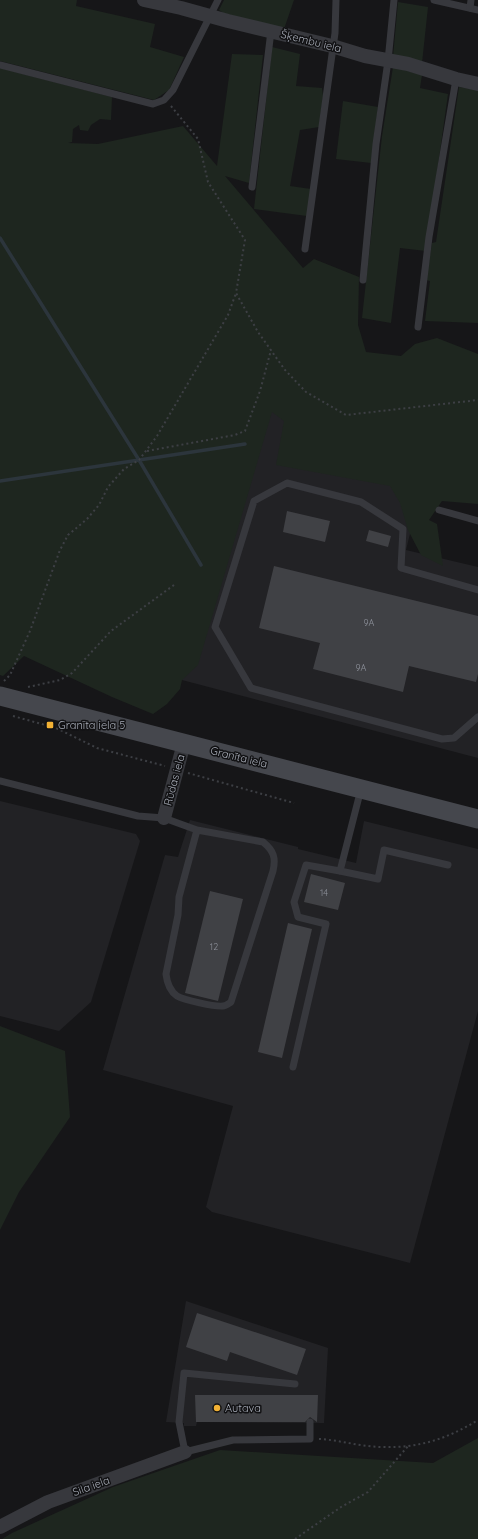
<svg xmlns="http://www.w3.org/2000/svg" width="478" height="1539" font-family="Quicksand,sans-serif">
<rect width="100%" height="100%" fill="#161618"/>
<!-- built -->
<g fill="#222225">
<polygon points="262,398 432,445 406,550 478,567 478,758 182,680"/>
<polygon points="0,801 136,834 140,841 91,1002 59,1031 0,1016"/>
<polygon points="190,820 298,847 298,849 356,863 364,821 478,849 478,1011 410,1263 212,1212 206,1207 233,1106 103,1070 165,855 178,857"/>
<polygon points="186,1301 328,1348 324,1423 197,1422 196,1426 184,1426 184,1423 166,1422"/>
</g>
<!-- green -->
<g fill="#1e261f">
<polygon points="0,0 77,0 76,6 155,24 150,47 184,57 169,90 154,100 0,61"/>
<polygon points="224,0 294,0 284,29 223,13 219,10"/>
<polygon points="398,2 428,7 422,63 393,57"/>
<polygon points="272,47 300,54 296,86 322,88 323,96 319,127 300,130 290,186 311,189 307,216 254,209"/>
<polygon points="232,54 263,55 249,183 225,176 303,268 314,259 359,277 358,325 366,352 401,356 415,344 437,338 478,354 478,504 442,501 429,520 437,524 443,566 421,555 408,530 400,503 390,486 276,465 284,421 272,412 198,665 182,680 180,689 167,704 153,714 112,697 24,656 3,676 0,675 0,68 112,97 111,120 100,119 91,125 88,131 80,130 79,125 73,129 72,142 68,143 98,144 183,126 217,166"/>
<polygon points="393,67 422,75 420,88 448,94 426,251 400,248 391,323 362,318 382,136"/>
<polygon points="459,87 478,90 478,323 425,321 430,281 426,280 432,243 436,242"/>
<polygon points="343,101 378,107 371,163 336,159"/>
<polygon points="0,1026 65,1051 70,1117 19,1192 0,1230"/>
<polygon points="478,1438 478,1539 2,1539 12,1533 113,1487 220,1450 433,1463"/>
</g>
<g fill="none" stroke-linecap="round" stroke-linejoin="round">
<!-- stream -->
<g stroke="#2c353c" stroke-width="3.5">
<polyline points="0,238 139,460 201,565"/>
<polyline points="0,481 245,444"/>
</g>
</g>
<!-- building -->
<g fill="#404145">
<polygon points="287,511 330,521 325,542 283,532"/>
<polygon points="369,530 391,536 388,547 366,541"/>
<polygon points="274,566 478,616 478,674 476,682 409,666 403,692 313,669 320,643 259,628"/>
<polygon points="311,874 345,883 338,910 304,902"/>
<polygon points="210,891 243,899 218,1001 185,993"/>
<polygon points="288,923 312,929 282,1058 258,1052"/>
<polygon points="197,1313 306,1349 297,1375 230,1352 227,1361 186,1347"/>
<polygon points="195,1395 318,1395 317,1422 310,1417 305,1422 196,1422"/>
</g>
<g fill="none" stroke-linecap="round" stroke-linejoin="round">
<!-- path -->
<g stroke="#3d3f44" stroke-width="2" stroke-dasharray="2 3" stroke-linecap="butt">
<polyline points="171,106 198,139 208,182 245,240 236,293 258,332 285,370 306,392 346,415 478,400"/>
<polyline points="147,451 235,435 245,431 260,391 271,350"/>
<polyline points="4,681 10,675 30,631 60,550 68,535 87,519 99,505 108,487 124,469 139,460 157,436 228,315 236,293"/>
<polyline points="28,687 60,680 72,673 111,631 174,585"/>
<polyline points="13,716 56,728 97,748 165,766"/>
<polyline points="188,773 294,803"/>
<path d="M319 1439C340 1440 361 1447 383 1447 419 1448 447 1439 478 1420"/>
<polyline points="295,1539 341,1507 368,1492 409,1445"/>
</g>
<!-- lane -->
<g stroke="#37383d" stroke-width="7">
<polyline points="434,0 478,10"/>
<polyline points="470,8 471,0"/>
<polyline points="0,65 153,104 164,100 173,90 218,0"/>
<polyline points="252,187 271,31"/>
<polyline points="305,249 335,33 336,0"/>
<polyline points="363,280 376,144 388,61 394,0"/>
<polyline points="418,327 429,237 456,79"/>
<polyline points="439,510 478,521"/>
<polyline points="478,590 401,568 403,529 361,502 287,483 254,501 215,627 251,688 442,739 454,738 478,717"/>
<path d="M0 781 138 816 164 818 197 830 263 842C274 851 276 858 273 871L231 1002C228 1004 226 1006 223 1006 215 1007 184 1000 177 996 170 991 167 983 166 974L178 915 179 897 197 830"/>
<polyline points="340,871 378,879 384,850 448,865"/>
<polyline points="293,1067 326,924 298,917 294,902 306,865 340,871 361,789"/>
<polyline points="295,1384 184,1373 179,1422 185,1452 233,1440 310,1439 310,1422"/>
</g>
<!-- street -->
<g stroke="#37383d" stroke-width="14">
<polyline points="144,0 181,8 228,21 332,46 365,56 408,64 456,79 478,84"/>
<polyline points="164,818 184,743"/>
<polyline points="0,1527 48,1502 185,1452"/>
</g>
<!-- secondary -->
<polyline stroke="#45474d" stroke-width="19" points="0,696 478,819"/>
</g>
<!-- markers -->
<g fill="#f2b134" stroke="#111113" stroke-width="1.5">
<rect x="46" y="721" width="8" height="8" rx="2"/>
<circle cx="217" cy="1408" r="4"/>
</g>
<g text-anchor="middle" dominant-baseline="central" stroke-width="3" stroke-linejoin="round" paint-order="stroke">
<!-- number labels -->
<g font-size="9" fill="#8e929b">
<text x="369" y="622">9A</text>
<text x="361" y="667">9A</text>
<text x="324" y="892">14</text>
<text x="214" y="946">12</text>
</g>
<!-- street labels -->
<g font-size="11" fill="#a8adb8" stroke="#111113">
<text transform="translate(311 41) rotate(14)">Šķembu iela</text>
<text transform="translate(239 757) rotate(14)">Granīta iela</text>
<text transform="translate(174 780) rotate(-75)">Rūdas iela</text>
<text transform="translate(91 1486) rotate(-20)">Sila iela</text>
</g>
<!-- poi labels -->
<g font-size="11" fill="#a8adb8" stroke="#111113" text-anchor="start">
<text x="58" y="725">Granīta iela 5</text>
<text x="225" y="1408">Autava</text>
</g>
</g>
</svg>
